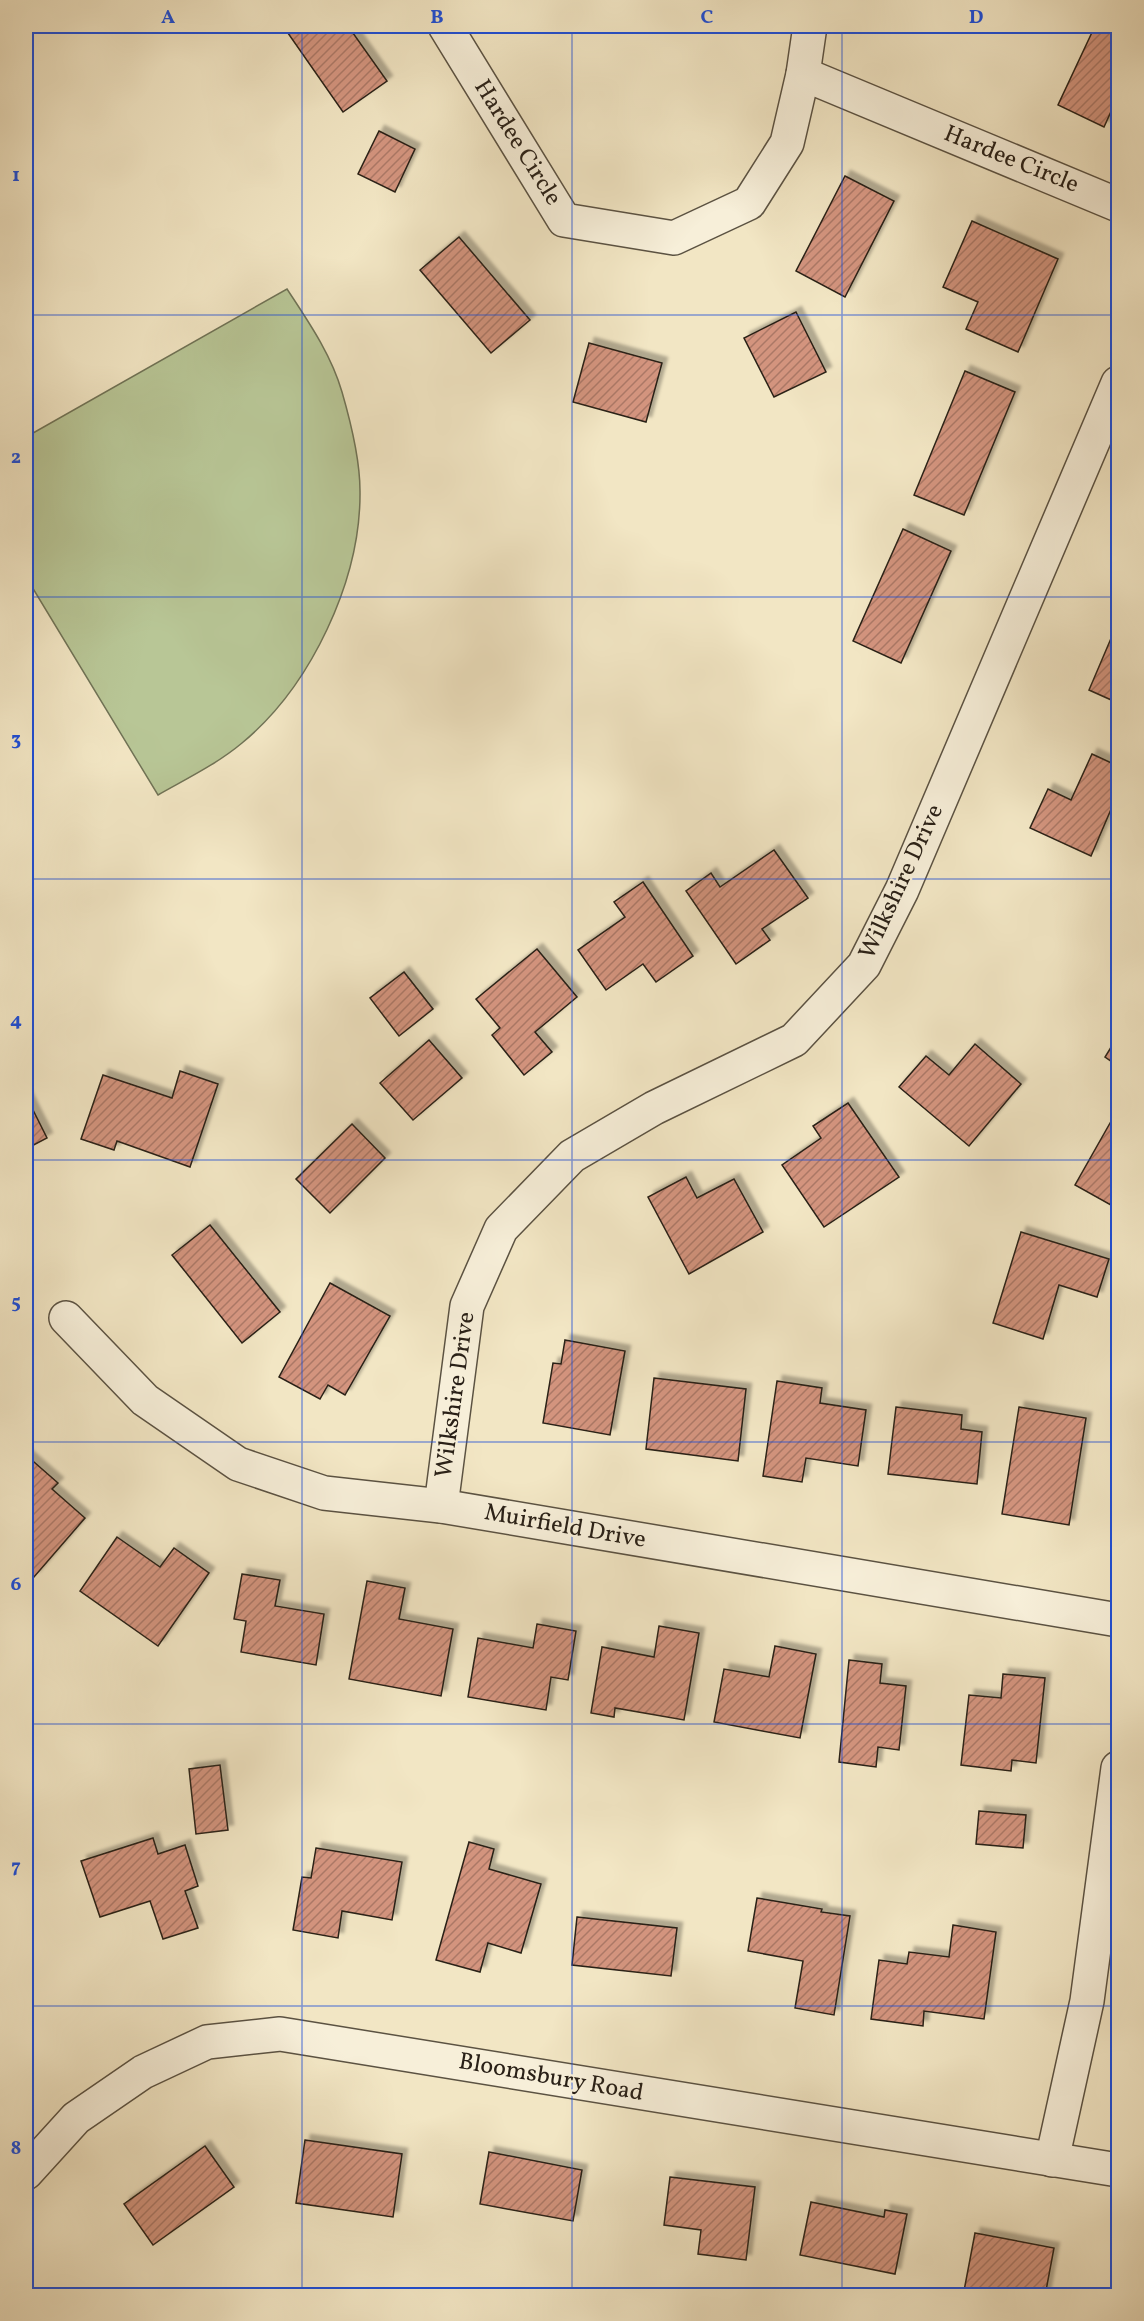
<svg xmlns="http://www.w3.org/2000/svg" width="1144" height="2321" font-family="Vollkorn,serif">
<defs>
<pattern id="building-hatch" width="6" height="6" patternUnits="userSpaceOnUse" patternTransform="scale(1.5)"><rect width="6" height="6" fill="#d3947e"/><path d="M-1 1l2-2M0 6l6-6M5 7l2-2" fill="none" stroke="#ab7866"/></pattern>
<filter id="shadow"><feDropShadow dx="5.5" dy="-5.5" stdDeviation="1.5" flood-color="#0004"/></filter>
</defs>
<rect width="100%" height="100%" fill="#f2e6c4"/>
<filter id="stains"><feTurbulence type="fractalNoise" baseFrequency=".00333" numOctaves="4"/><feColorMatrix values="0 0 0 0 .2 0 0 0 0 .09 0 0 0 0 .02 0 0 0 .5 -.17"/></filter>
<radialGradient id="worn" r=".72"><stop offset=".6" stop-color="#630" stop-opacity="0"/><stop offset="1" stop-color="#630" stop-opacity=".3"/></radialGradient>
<!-- garden -->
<path fill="#b8c696" stroke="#707356" stroke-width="1.5" d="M287 289C308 321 331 354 342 392 351 423 360 458 360 491 361 580 311 686 242 743 217 764 186 779 158 795L26 577V437Z"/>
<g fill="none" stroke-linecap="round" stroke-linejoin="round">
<!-- stream -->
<polyline stroke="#6e7f78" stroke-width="10" points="26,2289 32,2296"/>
</g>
<!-- building -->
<g fill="url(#building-hatch)" stroke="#292017" stroke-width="1.5" filter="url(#shadow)">
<polygon points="283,26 348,26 387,81 343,112"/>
<polygon points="1095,26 1118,26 1118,96 1104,127 1058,105"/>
<polygon points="379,131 415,149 395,192 358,174"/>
<polygon points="845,176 894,201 845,297 796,271"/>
<polygon points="972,221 1058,259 1018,352 966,329 978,302 943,287"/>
<polygon points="459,237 530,320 491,353 420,270"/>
<polygon points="796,312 826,372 774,397 744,338"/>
<polygon points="589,343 662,363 646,422 573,402"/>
<polygon points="965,371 1015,392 964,515 914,495"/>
<polygon points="903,529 951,551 901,663 853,641"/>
<polygon points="1118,622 1118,703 1089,690"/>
<polygon points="1092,754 1118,766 1118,793 1091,856 1030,828 1048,789 1071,800"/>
<polygon points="774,850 808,898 762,929 770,940 736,964 686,891 711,873 720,887"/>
<polygon points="643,882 693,956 656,982 643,964 606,990 578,950 625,917 614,902"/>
<polygon points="537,949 577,997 535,1032 552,1052 524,1075 492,1035 500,1028 476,999"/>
<polygon points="404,972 433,1009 399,1036 370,998"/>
<polygon points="1118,1036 1118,1066 1105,1057"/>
<polygon points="429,1040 462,1078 413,1120 380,1083"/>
<polygon points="975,1044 1021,1084 969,1146 899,1087 926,1056 949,1075"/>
<polygon points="180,1071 218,1084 190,1167 117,1141 114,1150 81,1139 103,1075 172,1098"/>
<polygon points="26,1096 47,1138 26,1149"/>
<polygon points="848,1103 899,1177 824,1227 782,1165 821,1138 813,1126"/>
<polygon points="1118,1109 1118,1209 1075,1185"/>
<polygon points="352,1124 385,1158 330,1213 296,1179"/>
<polygon points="686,1177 697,1198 734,1179 763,1232 689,1274 648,1197"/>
<polygon points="210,1225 280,1312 242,1343 172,1255"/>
<polygon points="1021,1232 1109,1259 1097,1297 1059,1285 1043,1339 993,1323"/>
<polygon points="330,1283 390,1316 345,1395 328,1385 320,1399 279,1377"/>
<polygon points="565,1340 625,1351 610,1435 543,1423 553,1363 561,1364"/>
<polygon points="654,1378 746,1389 738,1461 646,1449"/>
<polygon points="777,1381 822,1388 820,1403 866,1410 858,1466 806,1458 802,1482 763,1476"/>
<polygon points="896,1407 962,1415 961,1429 982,1432 977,1484 888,1474"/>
<polygon points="1019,1407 1086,1418 1069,1525 1002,1514"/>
<polygon points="26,1455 58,1483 52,1489 85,1518 34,1577 26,1570"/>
<polygon points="117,1537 160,1567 174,1548 209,1573 158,1646 80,1591"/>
<polygon points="242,1574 280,1580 275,1606 324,1614 316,1665 241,1652 246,1621 234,1619"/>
<polygon points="367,1581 405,1588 399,1619 453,1629 441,1696 349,1679"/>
<polygon points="537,1624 576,1631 568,1680 551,1677 546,1710 468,1697 478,1638 533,1648"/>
<polygon points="659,1626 699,1633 684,1720 615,1708 614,1717 591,1713 602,1647 654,1657"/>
<polygon points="775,1646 816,1654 800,1738 714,1722 724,1669 769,1677"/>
<polygon points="849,1660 882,1664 880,1683 906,1686 899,1750 878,1747 876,1767 839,1762"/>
<polygon points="1003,1674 1045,1678 1036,1763 1012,1760 1011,1771 961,1765 969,1695 1001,1698"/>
<polygon points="220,1765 228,1830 196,1834 189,1769"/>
<polygon points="979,1811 1026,1815 1023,1848 976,1844"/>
<polygon points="153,1838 158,1854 185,1845 198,1886 185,1891 198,1928 163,1939 150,1901 100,1917 81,1861"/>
<polygon points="469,1842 494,1849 489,1869 541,1884 521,1953 488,1943 480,1972 436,1960"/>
<polygon points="316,1848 402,1862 392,1920 342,1911 338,1938 293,1930 302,1877 311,1878"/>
<polygon points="757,1898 822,1909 821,1912 850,1916 834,2015 795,2008 803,1961 748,1951"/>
<polygon points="577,1917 677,1928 671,1976 572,1965"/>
<polygon points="953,1925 996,1932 984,2019 924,2011 923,2026 871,2019 879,1960 907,1964 909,1952 949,1957"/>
<polygon points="305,2140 402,2154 393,2217 296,2203"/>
<polygon points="205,2146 234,2187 153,2245 124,2204"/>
<polygon points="489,2152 582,2170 573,2221 480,2204"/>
<polygon points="670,2177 755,2187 746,2260 698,2254 701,2230 664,2225"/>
<polygon points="811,2202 884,2217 885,2210 907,2214 895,2274 800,2255"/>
<polygon points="975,2233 1054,2248 1045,2296 963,2296"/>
</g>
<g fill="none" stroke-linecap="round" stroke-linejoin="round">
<!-- street casing -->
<g stroke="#5b5242" stroke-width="36">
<g id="street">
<polyline points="445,26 564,220 674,238 749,203 787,143 803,74 810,26"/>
<polyline points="803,74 1118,205"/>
<polyline points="66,1318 145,1400 238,1464 324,1493 441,1506 1118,1620"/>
<polyline points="441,1506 467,1306 501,1229 572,1156 654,1108 794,1040 864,965 902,890 1118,383"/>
<polyline points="1052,2160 1087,2001 1118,1768"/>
<polyline points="26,2173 76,2118 143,2072 207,2042 280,2034 1118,2170"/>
</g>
</g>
<!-- street -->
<use href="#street" stroke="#f7efd9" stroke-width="33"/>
</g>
<!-- grid -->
<path fill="none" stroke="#1d4ed8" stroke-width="1.5" stroke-opacity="0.55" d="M302 26V2296M572 26V2296M842 26V2296M26 315H1118M26 597H1118M26 879H1118M26 1160H1118M26 1442H1118M26 1724H1118M26 2006H1118"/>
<g text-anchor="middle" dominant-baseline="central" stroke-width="4.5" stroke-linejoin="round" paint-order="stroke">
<!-- street labels -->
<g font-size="24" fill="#292017" stroke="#f7efd9">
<text transform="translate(517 143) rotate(58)">Hardee Circle</text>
<text transform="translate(1011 160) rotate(22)">Hardee Circle</text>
<text transform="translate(902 882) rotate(-65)">Wilkshire Drive</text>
<text transform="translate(456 1395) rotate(-82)">Wilkshire Drive</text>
<text transform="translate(565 1527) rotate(10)">Muirfield Drive</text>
<text transform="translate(551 2078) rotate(10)">Bloomsbury Road</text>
</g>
</g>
<!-- margin -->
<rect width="1144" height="2321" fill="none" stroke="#f2e6c4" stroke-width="66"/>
<rect x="33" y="33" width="1078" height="2255" fill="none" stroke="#1d4ed8" stroke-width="2"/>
<g font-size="20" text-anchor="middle" font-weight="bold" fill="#1d4ed8">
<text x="168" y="23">A</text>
<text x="437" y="23">B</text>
<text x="707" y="23">C</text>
<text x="976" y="23">D</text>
<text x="16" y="181">1</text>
<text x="16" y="463">2</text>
<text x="16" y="745">3</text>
<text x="16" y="1026">4</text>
<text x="16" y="1308">5</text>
<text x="16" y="1590">6</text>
<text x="16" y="1872">7</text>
<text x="16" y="2154">8</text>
</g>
<rect width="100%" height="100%" filter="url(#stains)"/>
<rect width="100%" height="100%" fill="url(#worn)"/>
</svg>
